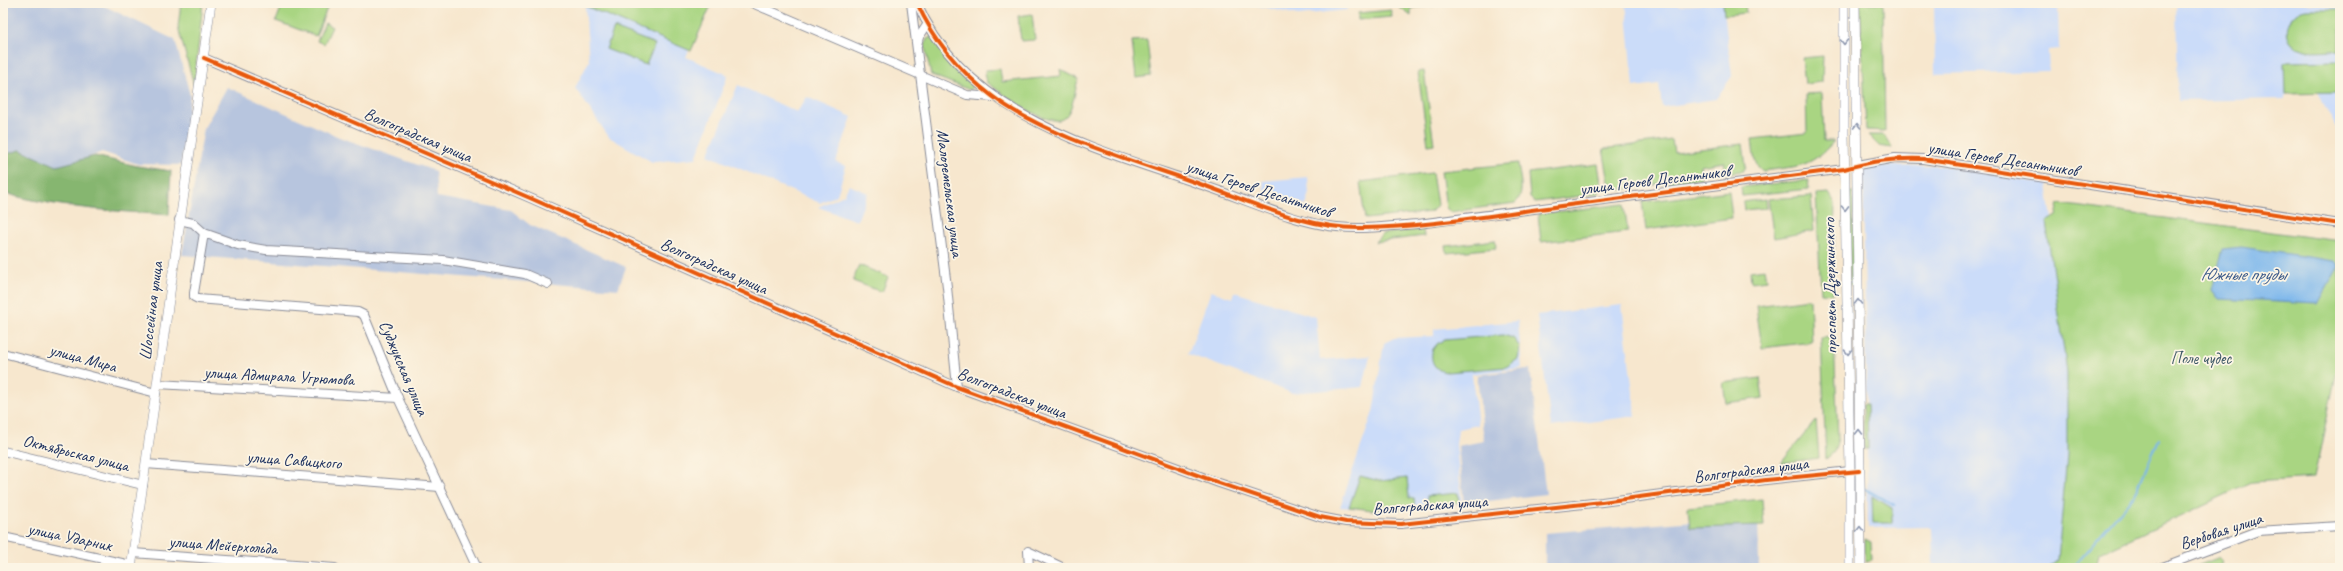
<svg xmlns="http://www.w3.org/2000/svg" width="2343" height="571" font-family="Caveat,sans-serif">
<rect width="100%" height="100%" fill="#fcf5e5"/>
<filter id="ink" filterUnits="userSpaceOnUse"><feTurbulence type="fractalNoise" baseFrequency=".025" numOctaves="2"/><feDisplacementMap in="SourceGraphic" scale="8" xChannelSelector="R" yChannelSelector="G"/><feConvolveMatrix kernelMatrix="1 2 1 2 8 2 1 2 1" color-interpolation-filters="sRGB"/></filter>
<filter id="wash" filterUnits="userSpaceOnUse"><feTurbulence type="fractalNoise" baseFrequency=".012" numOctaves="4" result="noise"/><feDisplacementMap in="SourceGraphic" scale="16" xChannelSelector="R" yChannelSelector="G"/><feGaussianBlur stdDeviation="0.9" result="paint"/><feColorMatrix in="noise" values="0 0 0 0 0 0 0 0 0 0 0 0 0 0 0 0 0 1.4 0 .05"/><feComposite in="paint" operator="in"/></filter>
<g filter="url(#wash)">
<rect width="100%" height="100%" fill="#f7e7ce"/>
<!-- built -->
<g fill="#cbdcf9">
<polygon points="1246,3 1347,3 1347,10 1298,15"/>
<polygon points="1626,3 1677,3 1678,6 1723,3 1732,76 1716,99 1662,107 1659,84 1634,87"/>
<polygon points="1934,3 2058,3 2059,49 2048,50 2049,71 1935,74"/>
<polygon points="2176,3 2340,3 2340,61 2284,62 2285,99 2178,101"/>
<polygon points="585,6 689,50 686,57 728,75 696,158 652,162 609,137 575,88 589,61"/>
<polygon points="738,85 797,112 807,97 852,117 836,162 846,166 837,195 820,203 708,155"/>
<polygon points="2318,93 2340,93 2340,135"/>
<polygon points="1937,165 2047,184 2073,369 2063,568 1933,568 1932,527 1868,528 1863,166"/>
<polygon points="1308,177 1309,196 1306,205 1264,191 1263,181"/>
<polygon points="849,185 868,193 857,221 818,207 844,195"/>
<polygon points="1211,291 1232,298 1234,292 1316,317 1320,360 1370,356 1363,387 1292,393 1188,354"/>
<polygon points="1622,305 1636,416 1551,427 1537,315"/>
<polygon points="1518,321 1522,368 1472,374 1478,425 1458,429 1456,444 1462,504 1389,511 1340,507 1373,412 1384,343 1394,338 1434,336 1434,329"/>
</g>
<!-- industrial -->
<g fill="#b7c5de">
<polygon points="3,3 98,3 175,40 190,95 181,165 138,164 102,152 60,168 3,155"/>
<polygon points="227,87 339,137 435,171 437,197 511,210 530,225 626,267 618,289 182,255 204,128"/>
<polygon points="1530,369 1546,494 1464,504 1458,446 1484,441 1477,375"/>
<polygon points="1758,516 1759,568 1545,568 1545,533"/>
</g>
<!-- green -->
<g fill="#a9d582" stroke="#628270">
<polygon points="181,3 203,3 194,85 178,27"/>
<polygon points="283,3 329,3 316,36 276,21"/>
<polygon points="584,3 712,3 691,51 585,6"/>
<polygon points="1437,3 1434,6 1411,8 1411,16 1395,4"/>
<polygon points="1723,3 1745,3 1746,13 1724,15"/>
<polygon points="1860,3 1883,3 1885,131 1866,130"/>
<path d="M2306 9H2340V50C2328 51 2311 54 2300 49 2279 41 2286 12 2306 9Z"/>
<polygon points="1391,10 1392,17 1358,20 1358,13"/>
<polygon points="1032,14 1035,40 1021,41 1018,16"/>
<polygon points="325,23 332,27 324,44 317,41"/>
<polygon points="614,28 655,44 646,65 606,49"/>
<polygon points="932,36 947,58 973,85 970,90 931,75 925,47 926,40"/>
<polygon points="1147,40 1151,76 1136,78 1132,41"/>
<polygon points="1823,56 1822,82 1805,84 1802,58"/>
<polygon points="2340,61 2340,93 2285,94 2284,62"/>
<path d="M1000 69 1002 82 1061 76 1060 69 1078 79C1075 90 1073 110 1065 117 1051 132 1002 92 987 83L984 75 986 70Z"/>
<polygon points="1424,71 1434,144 1428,145 1418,72"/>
<path d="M1822 93 1824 141H1834C1810 169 1797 166 1763 171 1752 164 1754 151 1752 139L1807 133 1806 94Z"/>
<polygon points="1868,135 1884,135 1892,148 1879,146"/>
<polygon points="1672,140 1674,152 1743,144 1746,167 1743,171 1726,173 1724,162 1700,166 1701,178 1620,190 1609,182 1603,149"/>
<path d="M1518 163C1519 175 1526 195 1515 203L1451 212 1446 208 1441 171Z"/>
<polygon points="1598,164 1601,183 1599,193 1596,194 1535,202 1530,198 1528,173"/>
<polygon points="1432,173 1437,205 1431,212 1365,219 1360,182"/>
<polygon points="1808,180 1809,189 1742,196 1741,187"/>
<polygon points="1729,191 1732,218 1646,230 1642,202"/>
<polygon points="1849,192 1853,192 1855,285 1850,285"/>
<polygon points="1829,193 1835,203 1833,294 1821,293 1816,194"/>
<polygon points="1811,196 1814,231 1774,238 1768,199"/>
<polygon points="1765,199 1766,208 1744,210 1743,202"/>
<polygon points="1624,204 1628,232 1541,242 1538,214"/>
<polygon points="2059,204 2340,241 2340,356 2314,478 2253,482 2099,553 2096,568 2048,568 2058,560 2067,455 2067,372 2046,222 2056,216"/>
<polygon points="1423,229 1424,236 1375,242 1382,234"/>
<polygon points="1495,240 1496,248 1447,253 1446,246"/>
<polygon points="859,265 888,277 882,292 853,281"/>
<polygon points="1765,269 1767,280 1751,282 1750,271"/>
<polygon points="1810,299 1812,342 1762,348 1756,306"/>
<path d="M1503 335 1513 338 1520 347 1518 359 1506 367 1447 372C1435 371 1429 361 1433 349L1438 343 1445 340Z"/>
<polygon points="1834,337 1838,439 1834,452 1826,459 1821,338"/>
<polygon points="1760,378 1763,398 1726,403 1723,383"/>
<polygon points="1863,404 1867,404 1868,449 1864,449"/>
<polygon points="1816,420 1819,458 1781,463"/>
<polygon points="1360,476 1380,481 1407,478 1409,498 1414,498 1415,508 1372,510 1349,507"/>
<polygon points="1458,493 1459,503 1428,506 1427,496"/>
<polygon points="1872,496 1892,508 1892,523 1873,523"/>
<polygon points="1762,499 1764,526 1690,528 1688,507"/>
<polygon points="1865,539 1871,542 1872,560 1865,561"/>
<polygon points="2220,557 2222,563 2208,568 2192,568"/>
</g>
<!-- forest -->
<path fill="#86b670" stroke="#507267" d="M20 150 57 166 95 156 137 166 171 171 169 215C113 211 57 208 3 193V155Z"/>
<!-- water -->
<polygon fill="#7ab6ec" stroke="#4a72a5" points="2241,247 2335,261 2339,266 2318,304 2219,299 2212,290 2223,249"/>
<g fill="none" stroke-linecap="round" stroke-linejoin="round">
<!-- stream -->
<g stroke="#7ab6ec" stroke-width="2">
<polyline points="1863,488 1894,505"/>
<polyline points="2072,568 2135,494 2159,439"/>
</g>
</g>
</g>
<g filter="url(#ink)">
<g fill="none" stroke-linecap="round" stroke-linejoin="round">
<!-- minor casing -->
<g stroke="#898b96" stroke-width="10">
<g id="minor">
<polyline points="752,3 967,95 993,97"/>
<polyline points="911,3 947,287 957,387"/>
<path d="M917 3C968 119 1099 149 1208 187 1247 200 1296 223 1337 227 1364 230 1391 226 1418 224L1844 169"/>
<polyline points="917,45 919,37 927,25"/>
<polyline points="204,58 530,198 957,387 1219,483 1320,517 1346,522 1401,524 1602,502 1766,480 1850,471"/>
<polyline points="1858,165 1895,158 1923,159 2340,224"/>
<polyline points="179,220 193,223 204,233"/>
<polyline points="3,353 156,393"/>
<polyline points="158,384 398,398"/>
<polyline points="3,451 143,485"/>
<polyline points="146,464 440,487"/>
<polyline points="3,537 131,565"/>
<polyline points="133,553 335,568"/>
<polyline points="477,568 398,398 364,315 358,312 198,299 194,297 194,293 204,233 238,245 266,250 443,260 525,274 548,284"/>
<polyline points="1029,568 1028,551 1064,568"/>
<polyline points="2160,568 2258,531 2340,526"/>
</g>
</g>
<!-- tertiary casing -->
<g stroke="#898b96" stroke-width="10">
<g id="tertiary">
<polyline points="1844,3 1844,134 1850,471 1850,568"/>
<polyline points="1855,3 1861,568"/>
<polyline points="131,568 211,3"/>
</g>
</g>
<!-- minor -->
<use href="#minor" stroke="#fff" stroke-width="8"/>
<!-- tertiary -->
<use href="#tertiary" stroke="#fff" stroke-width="9"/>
<!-- cycleway casing -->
<g stroke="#fcf5e5" stroke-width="6">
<g id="cycleway">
<path d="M917 3C934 40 959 71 992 96 1046 137 1135 161 1200 184 1252 202 1308 230 1364 228 1427 227 1492 215 1554 207 1651 194 1748 182 1844 169 1873 161 1893 158 1923 159L2340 224"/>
<polyline points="204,58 530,198 957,387 1219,483 1320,517 1346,522 1401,524 1602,502 1766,480 1859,471"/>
</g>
</g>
<!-- cycleway -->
<use href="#cycleway" stroke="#e8590c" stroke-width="4"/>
</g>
<!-- one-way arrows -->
<defs><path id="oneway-chevron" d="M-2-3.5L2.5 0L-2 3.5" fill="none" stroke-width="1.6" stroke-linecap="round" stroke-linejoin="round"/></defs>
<g stroke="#8d97ae">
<use href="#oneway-chevron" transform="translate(1844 42) rotate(90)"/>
<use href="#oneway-chevron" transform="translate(1857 126) rotate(-91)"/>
<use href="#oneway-chevron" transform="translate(1845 208) rotate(89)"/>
<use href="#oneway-chevron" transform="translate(1858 302) rotate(-90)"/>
<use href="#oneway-chevron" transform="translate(1848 352) rotate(88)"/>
<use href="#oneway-chevron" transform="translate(1859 432) rotate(-90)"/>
<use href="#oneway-chevron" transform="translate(1860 529) rotate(-91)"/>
</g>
</g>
<g text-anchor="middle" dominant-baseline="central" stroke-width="3.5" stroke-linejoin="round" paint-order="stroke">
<!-- street labels -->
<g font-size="17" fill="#1b2f5e" stroke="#fcf5e5">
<text transform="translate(418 135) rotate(23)">Волгоградская улица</text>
<text transform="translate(2003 159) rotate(9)">улица Героев Десантников</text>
<text transform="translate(1655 180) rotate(-7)">улица Героев Десантников</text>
<text transform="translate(1259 189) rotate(18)">улица Героев Десантников</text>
<text transform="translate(950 193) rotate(83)">Малоземельская улица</text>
<text transform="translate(714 266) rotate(24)">Волгоградская улица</text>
<text transform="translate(1830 286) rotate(-91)">проспект Дзержинского</text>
<text transform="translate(151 311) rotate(-83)">Шоссейная улица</text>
<text transform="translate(83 358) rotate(15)">улица Мира</text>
<text transform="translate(404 368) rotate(67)">Суджукская улица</text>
<text transform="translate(279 376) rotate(3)">улица Адмирала Угрюмова</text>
<text transform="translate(1012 393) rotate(21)">Волгоградская улица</text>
<text transform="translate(76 453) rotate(14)">Октябрьская улица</text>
<text transform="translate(294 460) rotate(4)">улица Савицкого</text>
<text transform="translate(1751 470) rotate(-7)">Волгоградская улица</text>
<text transform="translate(1430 505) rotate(-4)">Волгоградская улица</text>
<text transform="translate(2221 531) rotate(-18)">Вербовая улица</text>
<text transform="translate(70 537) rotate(12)">улица Ударник</text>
<text transform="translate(223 545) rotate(4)">улица Мейерхольда</text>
</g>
<!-- park labels -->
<g font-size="17" fill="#3e5867" stroke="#fcf5e5">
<text x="2201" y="358">Поле чудес</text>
</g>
<!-- water labels -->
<g font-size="18" font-style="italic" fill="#385889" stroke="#fcf5e5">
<text x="2243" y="274">Южные пруды</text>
</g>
</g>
<!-- margin -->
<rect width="2343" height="571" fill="none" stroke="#fcf5e5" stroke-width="16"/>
</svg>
